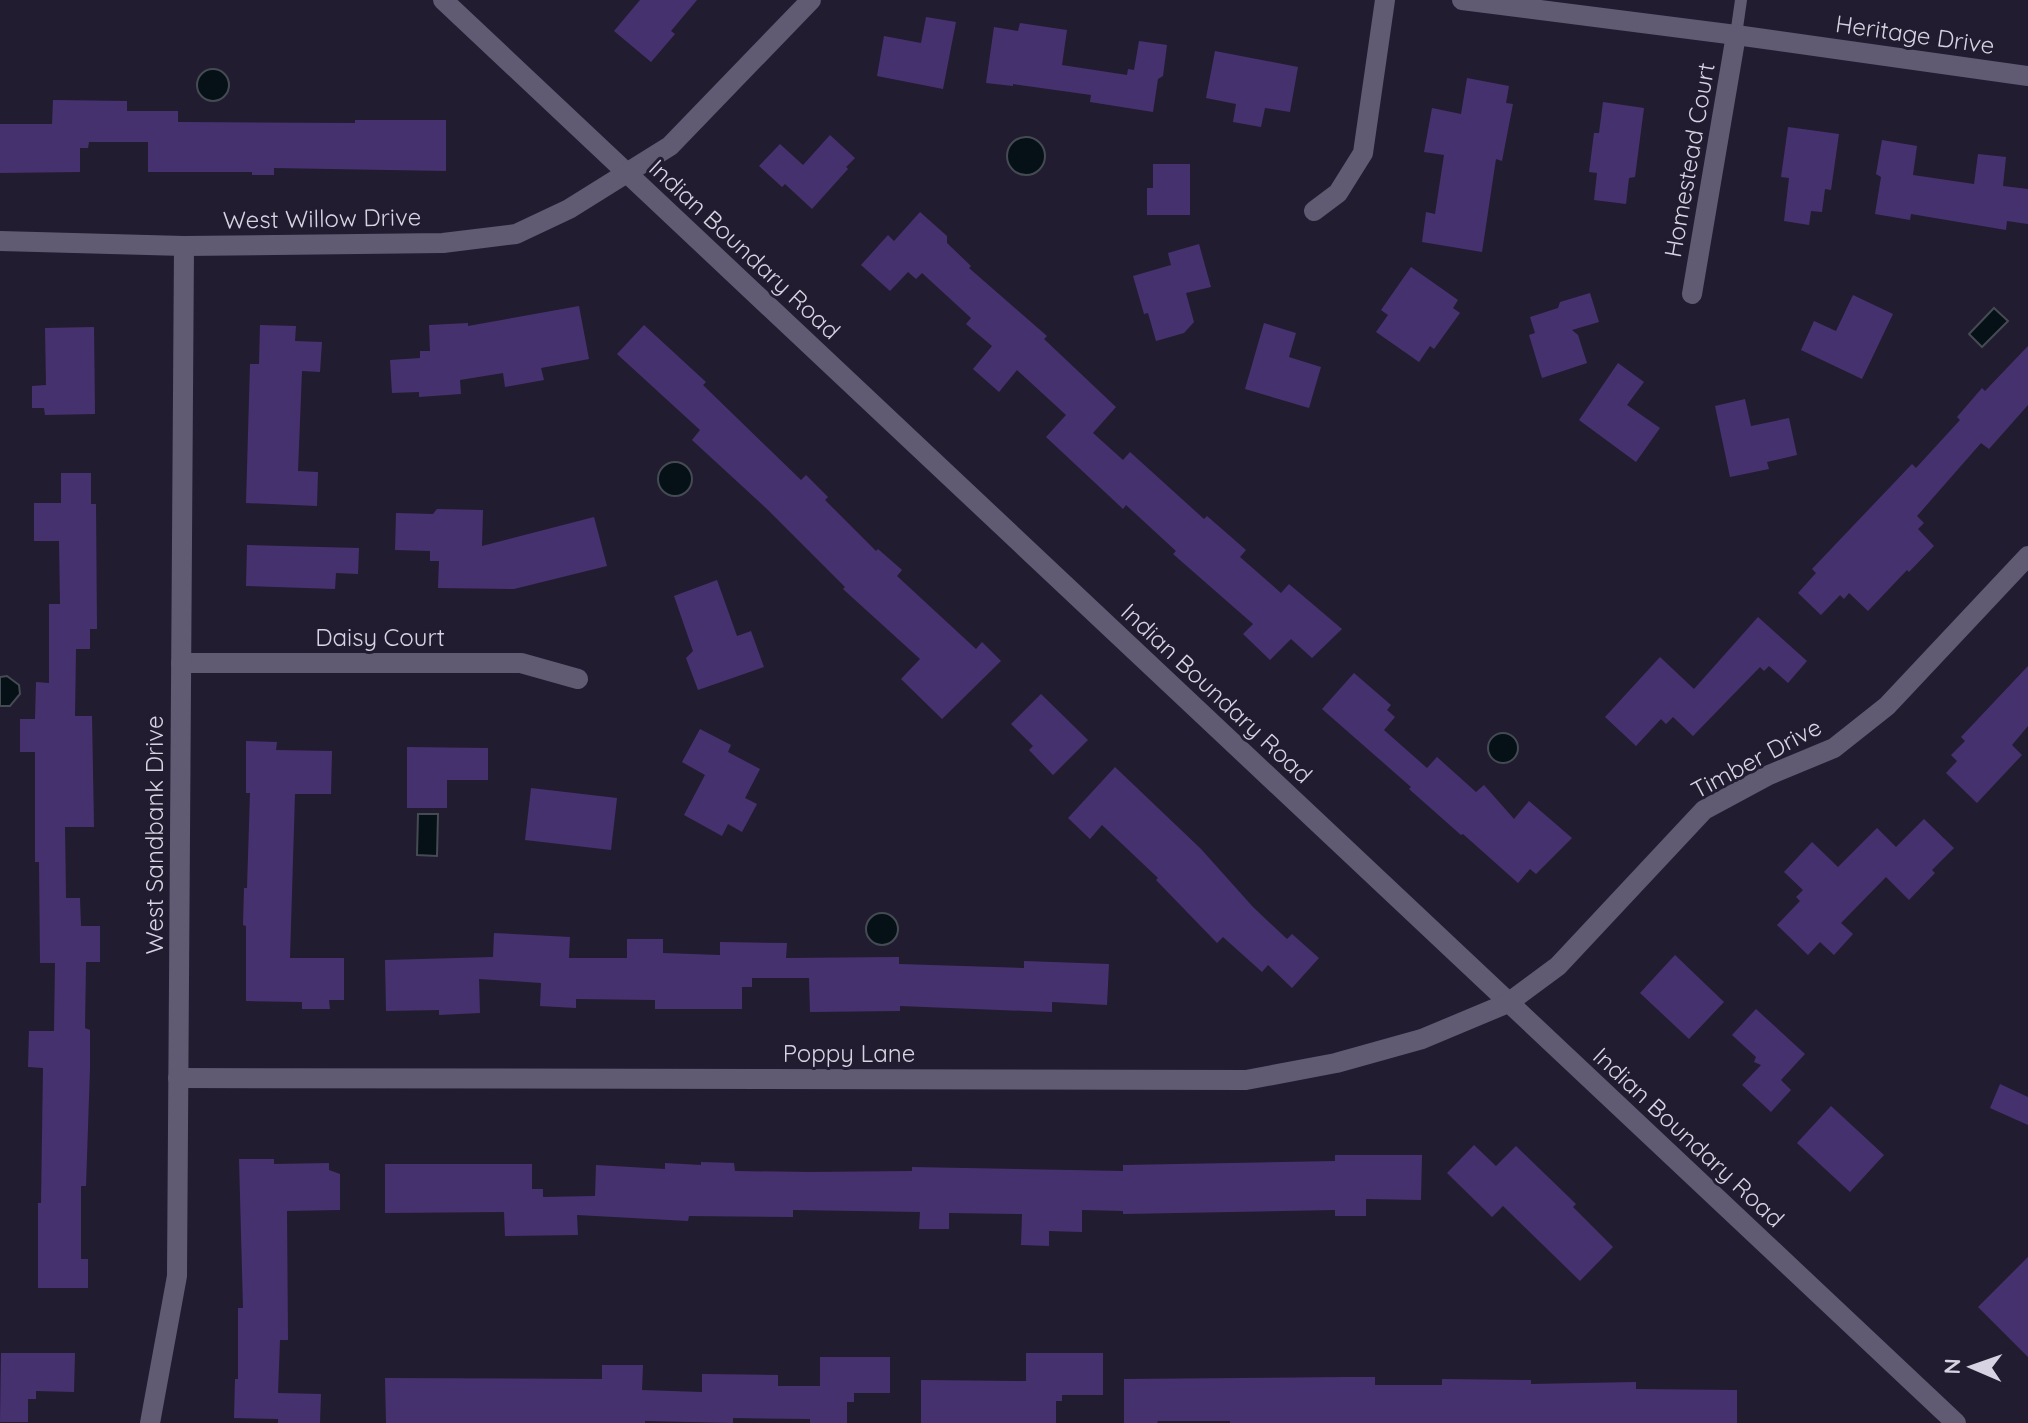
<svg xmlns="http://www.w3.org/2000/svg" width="2028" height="1423" font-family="Quicksand,sans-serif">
<rect width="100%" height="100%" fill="#221c31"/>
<!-- water -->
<g fill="#051116" stroke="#444b53" stroke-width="2">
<circle cx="213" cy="85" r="16"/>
<circle cx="1026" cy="156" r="19"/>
<polygon points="1994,308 2008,321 1982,347 1969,334"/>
<circle cx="675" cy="479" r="17"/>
<polygon points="7,676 19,685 20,694 10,706 0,706 0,677"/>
<circle cx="1503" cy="748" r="15"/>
<polygon points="418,814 438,814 437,856 417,855"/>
<circle cx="882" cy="929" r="16"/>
</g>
<!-- building -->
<g fill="#46316f">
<polygon points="640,0 697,0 671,31 675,34 651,62 614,31"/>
<polygon points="926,17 956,22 943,89 877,76 884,36 921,43"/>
<polygon points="1020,23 1067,30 1062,65 1127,75 1128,69 1134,70 1139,41 1167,45 1163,76 1158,79 1153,112 1090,102 1091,95 1013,84 1013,86 986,83 994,27 1018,31"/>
<polygon points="1215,51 1298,67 1290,112 1265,108 1261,127 1233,122 1236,104 1206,98"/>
<polygon points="1467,78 1509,86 1506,103 1513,104 1502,161 1496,159 1482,252 1422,242 1426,212 1435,214 1444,155 1424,152 1432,108 1461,114"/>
<polygon points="53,100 127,101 127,111 178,111 178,122 355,123 355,120 446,120 446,171 274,168 274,175 252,175 252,172 148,172 148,142 89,142 88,148 80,148 80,172 0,173 0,124 52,124"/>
<polygon points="1603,102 1644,108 1635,177 1629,178 1626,204 1594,200 1597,173 1589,172 1594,133 1599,133"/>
<polygon points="1788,127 1839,134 1831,190 1825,189 1822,212 1811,211 1809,225 1784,221 1789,178 1781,177"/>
<polygon points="830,135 855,158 846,167 848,169 812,209 785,184 782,187 759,166 780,144 803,165"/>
<polygon points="1882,140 1917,146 1913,175 1974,184 1978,154 2006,157 2003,186 2028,189 2028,224 2007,221 2006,230 1911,214 1910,220 1875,214 1881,177 1876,174"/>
<polygon points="1153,164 1190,164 1190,215 1147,215 1147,188 1153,188"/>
<polygon points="920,212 947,236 947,243 971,266 969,268 1047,336 1044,339 1116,407 1093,433 1123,460 1130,452 1204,519 1207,516 1246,550 1240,557 1281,593 1289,584 1342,629 1312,658 1291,639 1270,660 1243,634 1253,624 1173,554 1176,551 1126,505 1123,509 1046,437 1066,415 1017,370 999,392 973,369 992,346 966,324 971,318 922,273 916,279 908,272 890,291 861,265 888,235 894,241"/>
<polygon points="1199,244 1211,287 1186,293 1194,322 1184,333 1156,341 1148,313 1144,314 1133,276 1171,265 1168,253"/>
<polygon points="1411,267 1458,300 1453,308 1460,313 1434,349 1430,346 1419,362 1376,332 1388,315 1381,310"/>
<polygon points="1590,293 1599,322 1572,330 1578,335 1587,363 1542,378 1529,335 1535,333 1530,317 1558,308 1560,302"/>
<polygon points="1853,295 1893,314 1862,379 1801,350 1814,321 1836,331"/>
<polygon points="579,306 589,359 541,368 544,380 505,387 503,373 460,380 461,394 419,397 419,392 392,393 390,360 420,358 420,351 430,351 429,325 468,323 468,326"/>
<polygon points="1264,323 1296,333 1289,357 1321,367 1309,408 1245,389"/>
<polygon points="260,325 296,326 295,341 322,342 320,372 302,371 298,471 318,472 317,506 246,503 250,364 259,364"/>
<polygon points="644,325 706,382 703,385 801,480 806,475 828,497 825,500 876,551 878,549 902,570 897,576 976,649 982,642 1001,661 942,719 901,679 920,659 843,589 845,587 767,509 692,440 700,430 617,354"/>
<polygon points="94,327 95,414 45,415 44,408 32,408 32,386 46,385 45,328"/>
<polygon points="2028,346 2028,405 1989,449 1981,443 1917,516 1924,523 1918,529 1934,546 1909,572 1907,570 1868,611 1849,593 1844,599 1840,595 1821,615 1798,593 1816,573 1812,569 1912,464 1916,468 1960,420 1957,417 1982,388 1985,391"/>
<polygon points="1618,363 1644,382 1627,405 1660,428 1636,462 1579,420"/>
<polygon points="1745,399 1751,426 1789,418 1797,455 1767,462 1769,469 1730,477 1715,406"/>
<polygon points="61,473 91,473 91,504 96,504 97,629 90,629 90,649 76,649 75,716 92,716 94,827 65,827 66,898 80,898 81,926 100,926 100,962 86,962 85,1028 90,1030 90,1068 86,1186 81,1186 81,1259 88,1259 88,1288 38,1288 38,1203 41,1203 43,1068 28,1067 29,1031 54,1031 55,963 40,963 39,862 35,862 35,752 20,752 20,719 35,719 36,682 49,683 49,604 60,604 59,541 34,541 34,503 61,503"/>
<polygon points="437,509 483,510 482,546 594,517 607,566 514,589 438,588 439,561 430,561 430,551 395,550 396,513 433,514"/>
<polygon points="247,545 359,548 358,574 336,573 335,589 246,586"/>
<polygon points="717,580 737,636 751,631 764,667 698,690 686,658 693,651 674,596"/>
<polygon points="1758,617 1807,661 1788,683 1769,666 1764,671 1760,667 1693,736 1673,717 1666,724 1661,719 1636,746 1605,717 1660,657 1694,689"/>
<polygon points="2028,666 2028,726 2012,745 2022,755 1977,803 1946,773 1957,761 1951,755 1965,741 1961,737"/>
<polygon points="1354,673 1391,705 1387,710 1395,717 1384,730 1427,768 1437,757 1476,792 1484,785 1514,819 1529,801 1572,838 1536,874 1530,869 1518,883 1463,834 1461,835 1409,789 1411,787 1322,709"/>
<polygon points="1041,694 1088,740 1053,775 1029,750 1033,746 1011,724"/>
<polygon points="700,729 731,745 728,752 760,769 745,798 757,804 742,832 728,824 722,836 684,815 705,775 682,762"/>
<polygon points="246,741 277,742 276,750 332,751 331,794 295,794 290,958 344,958 344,1000 329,1000 330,1009 302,1009 302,1002 246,1001 246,926 243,925 244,888 247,888 250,793 246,793"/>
<polygon points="407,747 488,748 488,780 447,780 447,808 407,808"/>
<polygon points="1115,767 1201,849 1253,907 1287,939 1292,934 1319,958 1292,988 1268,965 1262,972 1223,937 1217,943 1156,880 1158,878 1102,825 1090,839 1068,818"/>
<polygon points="531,788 617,798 611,850 525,840"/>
<polygon points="1924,819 1954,848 1932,870 1935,873 1909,900 1886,877 1841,923 1853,934 1834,955 1820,942 1808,955 1777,925 1800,901 1796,897 1803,890 1784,872 1812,842 1838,867 1877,828 1896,847"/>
<polygon points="494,933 570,937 569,958 627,958 627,939 663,939 663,953 720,955 720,942 787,943 786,958 899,957 899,964 1024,968 1024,961 1109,964 1107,1005 1052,1002 1052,1012 900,1006 900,1011 810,1012 809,978 752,978 752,987 742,987 742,1009 655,1009 655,1000 576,999 576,1008 540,1006 541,983 479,979 480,1013 439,1015 439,1010 386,1011 385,960 493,957"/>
<polygon points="1675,955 1724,1002 1689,1039 1640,993"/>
<polygon points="1756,1009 1805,1054 1781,1080 1791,1090 1771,1112 1742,1085 1761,1065 1754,1062 1756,1057 1732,1035"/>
<polygon points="2000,1084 2028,1097 2028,1125 1990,1108"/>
<polygon points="1831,1106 1884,1155 1850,1192 1797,1143"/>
<polygon points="1474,1145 1496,1166 1516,1146 1576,1204 1573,1207 1613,1247 1580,1281 1503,1206 1492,1217 1447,1173"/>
<polygon points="1335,1155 1422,1155 1421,1200 1366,1199 1366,1216 1335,1216 1335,1210 1123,1214 1123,1211 1082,1210 1082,1232 1049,1231 1049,1246 1021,1245 1022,1214 949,1213 949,1229 919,1229 920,1212 793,1210 793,1217 689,1216 688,1221 577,1215 578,1235 505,1236 504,1212 385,1213 385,1164 532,1164 532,1189 543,1189 543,1197 595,1196 596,1165 665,1169 665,1163 701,1165 701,1162 734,1163 735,1171 809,1172 912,1171 912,1167 1123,1171 1123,1165 1335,1161"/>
<polygon points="239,1159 274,1159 274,1164 329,1163 329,1170 340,1174 340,1210 287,1211 288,1340 280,1340 278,1393 321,1394 320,1423 278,1423 278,1419 234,1418 235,1379 238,1379 238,1308 243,1308"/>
<polygon points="2028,1257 2028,1357 1978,1307"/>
<polygon points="1,1353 75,1353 74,1392 36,1391 36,1399 28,1399 28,1422 0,1422"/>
<polygon points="1026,1353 1103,1353 1103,1395 1062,1395 1062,1401 1056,1401 1056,1423 921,1423 921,1380 1026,1381"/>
<polygon points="820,1357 890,1357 890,1393 854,1393 854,1402 847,1402 847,1423 810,1423 810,1419 733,1418 733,1423 645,1421 645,1423 386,1423 385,1378 602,1379 602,1365 643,1365 642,1390 702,1392 702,1374 778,1375 778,1386 820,1386"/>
<polygon points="1346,1377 1375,1377 1375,1385 1442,1385 1442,1379 1531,1380 1531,1384 1636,1382 1636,1389 1737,1390 1737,1423 1230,1423 1230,1421 1158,1421 1157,1423 1124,1423 1124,1379"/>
</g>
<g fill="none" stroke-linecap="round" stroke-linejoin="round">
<!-- lane -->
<polyline stroke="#615a73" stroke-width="12" points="1736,35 1741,0"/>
<!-- street -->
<g stroke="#615a73" stroke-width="20">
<polyline points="443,0 1956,1423"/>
<polyline points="1462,0 1736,35 2028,76"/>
<polyline points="1314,211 1338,193 1363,153 1385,0"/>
<polyline points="0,241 184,246 443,243 516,234 569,209 670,146 811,0"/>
<polyline points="1692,294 1736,35"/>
<polyline points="181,663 521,663 578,679"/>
<polyline points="178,1078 1246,1080 1336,1063 1422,1039 1508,1003 1558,966 1704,810 1769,775 1834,748 1887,706 2028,556"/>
<polyline points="150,1423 177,1276 184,246"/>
</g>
</g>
<g text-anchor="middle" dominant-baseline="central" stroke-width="6" stroke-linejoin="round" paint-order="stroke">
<!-- street labels -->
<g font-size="24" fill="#d7d3e2" stroke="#221c31">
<text transform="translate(1915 34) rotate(8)">Heritage Drive</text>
<text transform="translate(1689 160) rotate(-80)">Homestead Court</text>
<text transform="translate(322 218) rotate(-1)">West Willow Drive</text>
<text transform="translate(745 249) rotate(43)">Indian Boundary Road</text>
<text x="380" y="637">Daisy Court</text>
<text transform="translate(1217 693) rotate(43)">Indian Boundary Road</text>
<text transform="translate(1756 758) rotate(-28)">Timber Drive</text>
<text transform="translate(154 835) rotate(-90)">West Sandbank Drive</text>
<text x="849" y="1053">Poppy Lane</text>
<text transform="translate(1689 1137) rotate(43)">Indian Boundary Road</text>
</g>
</g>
<!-- north arrow -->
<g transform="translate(1972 1367) rotate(272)" stroke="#221c31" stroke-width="6" paint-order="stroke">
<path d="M0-6L14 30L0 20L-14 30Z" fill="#d7d3e2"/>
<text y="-12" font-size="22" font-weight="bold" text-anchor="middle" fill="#d7d3e2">N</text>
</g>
</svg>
